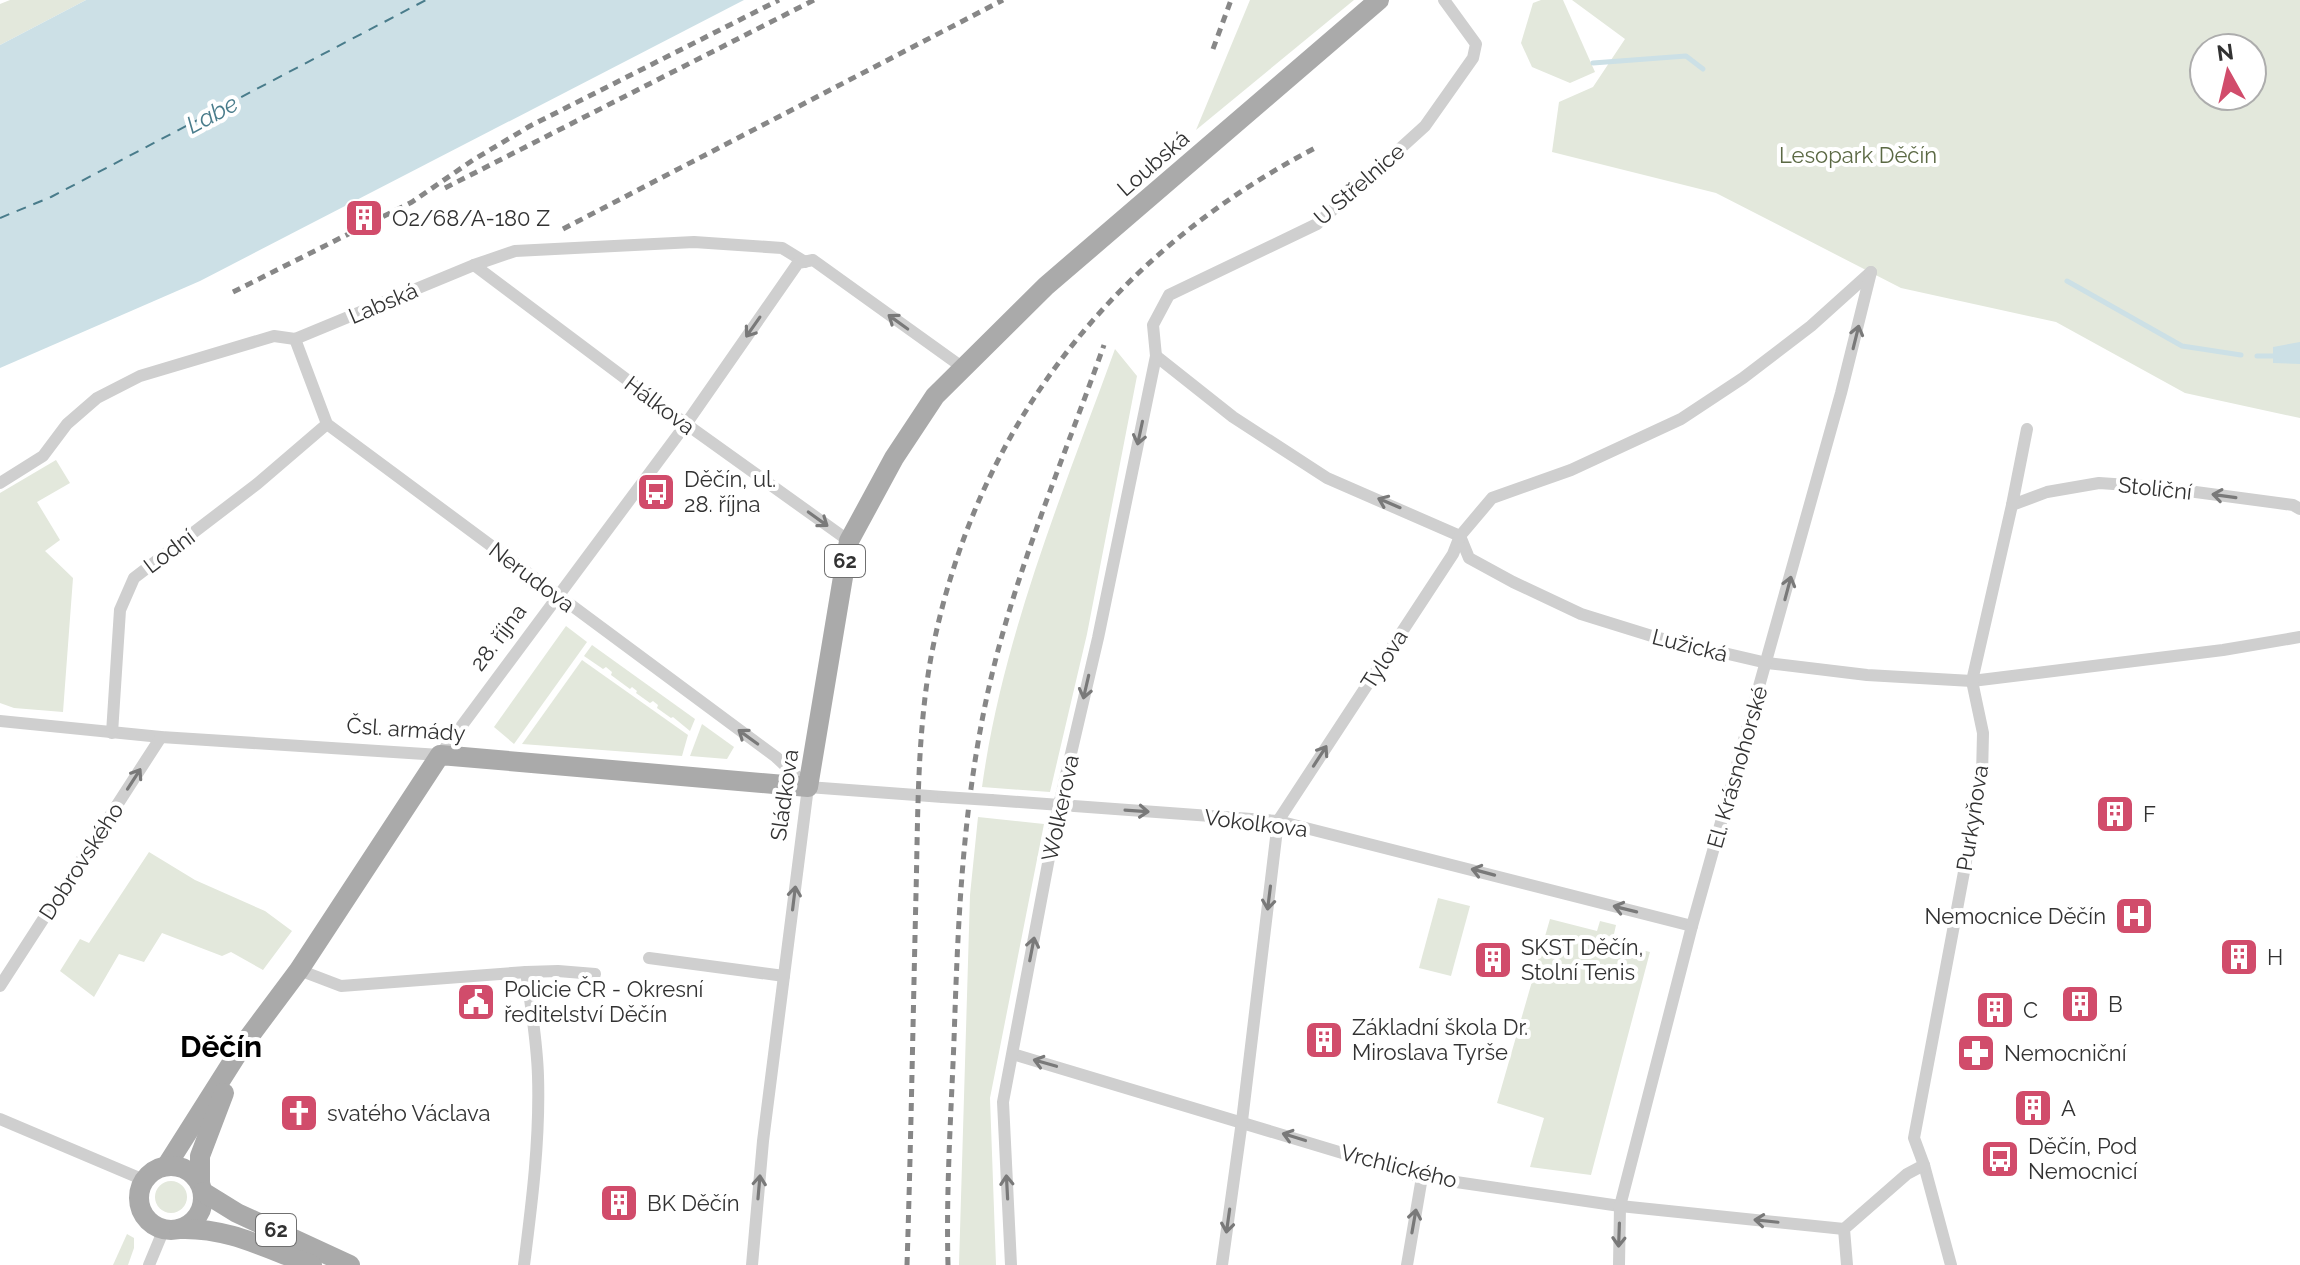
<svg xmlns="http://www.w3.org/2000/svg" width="2300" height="1265" font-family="Raleway,sans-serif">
<rect width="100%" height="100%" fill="#fff"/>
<!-- green -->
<g fill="#e3e8dc" fill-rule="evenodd">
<polygon points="10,0 86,0 0,45 0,4"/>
<polygon points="1250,0 1354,0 1196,130"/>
<polygon points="1541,0 1563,0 1595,72 1570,83 1532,67 1521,43 1533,3"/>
<path d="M1572 0H2300V418L2185 393 2056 322 1901 288 1716 193 1552 152 1559 102 1593 87 1625 39ZM2204 48H2252V96H2204Z"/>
<path d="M1115 349 1137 376 1087 634 1050 792 982 787C1003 635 1063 492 1115 349Z"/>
<polygon points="56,460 70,483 37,502 60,540 45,551 73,578 63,712 14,708 0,703 0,493"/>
<polygon points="566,626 587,642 514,744 494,727"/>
<polygon points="592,645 695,719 690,731 673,717 671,718 657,708 658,705 653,701 650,703 636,693 637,691 632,687 630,689 611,675 612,672 606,667 603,669 584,656"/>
<polygon points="582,660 688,735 682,756 522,744"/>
<polygon points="702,724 734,747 727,759 690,756"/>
<polygon points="978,817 1044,824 990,1098 996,1265 959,1265 970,895"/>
<polygon points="149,852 195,880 265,911 292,931 263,970 231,952 222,956 162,933 144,962 119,954 94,997 60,971 80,939 89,943"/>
<polygon points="1438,898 1470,906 1451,976 1419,968"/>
<polygon points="1550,919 1597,931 1600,921 1616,925 1612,943 1650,952 1591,1175 1530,1167 1544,1118 1497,1103"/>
<circle cx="171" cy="1197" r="16"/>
<polygon points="127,1234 134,1238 134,1248 128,1265 113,1265"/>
</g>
<!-- water -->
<g fill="#cce0e6">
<polygon points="86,0 744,0 200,281 0,368 0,45"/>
<polygon points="2300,342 2300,364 2273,363 2273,347"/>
</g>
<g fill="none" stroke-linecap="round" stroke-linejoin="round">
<!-- stream -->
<g stroke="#cce0e6" stroke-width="5">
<polyline points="1593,63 1686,56 1703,69"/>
<polyline points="2067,281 2182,346 2241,355"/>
<polyline points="2257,356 2275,356"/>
</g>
<!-- ferry -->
<polyline stroke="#497c8b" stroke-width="2" stroke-dasharray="10 8" stroke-linecap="butt" points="0,218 51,197 426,0"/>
<!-- street -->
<g stroke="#cfcfcf" stroke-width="12">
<polyline points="474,265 686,424 849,541"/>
<polyline points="295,339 327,424 776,757 808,787"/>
<polyline points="1156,356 1233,417 1327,478 1460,536 1469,558 1513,582 1581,614 1655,637 1767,663 1867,675 1972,681 2223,650 2300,637"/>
<polyline points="0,483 43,456 67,424 97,398 140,376 274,336 295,339 474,265 515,251 694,242 782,248 805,262"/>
<polyline points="2012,505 2047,492 2099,483 2158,487 2293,505 2300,509"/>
<polyline points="0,721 161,737 440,755 686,424 798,263 813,260 962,367"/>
<polyline points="112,733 120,610 134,578 257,484 327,424"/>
<polyline points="808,787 943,797"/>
<polyline points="991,800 1278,821 1692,926"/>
<polyline points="649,958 784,976"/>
<polyline points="299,970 341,986 526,972 558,971 595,974"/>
<polyline points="0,986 161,737"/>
<polyline points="1013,1054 1422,1177 1620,1206 1844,1229"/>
<polyline points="0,1119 144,1180"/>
<polyline points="1924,1165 1951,1265"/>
<polyline points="149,1265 164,1229"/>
<path d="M524 1265C532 1202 540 1139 538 1076 537 1041 531 1006 526 972"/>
<polyline points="752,1265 763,1141 808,787"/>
<polyline points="1011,1265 1003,1102 1059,805 1098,638 1156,356 1153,325 1169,295 1317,224 1425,126 1473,58 1476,44 1444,0"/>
<polyline points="1222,1265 1242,1121 1278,821 1453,554 1460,536 1492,498 1571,470 1681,419 1743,378 1811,326 1871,272"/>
<polyline points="1407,1265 1422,1177"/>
<polyline points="1619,1265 1620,1206 1692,926 1841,393 1871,272"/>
<polyline points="1847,1265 1844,1229 1907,1174 1924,1165 1914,1138 1982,776 1983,733 1972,681 2012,505 2027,429"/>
</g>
<!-- primary -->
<g stroke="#aaa" stroke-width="20">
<polyline points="167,1165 243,1045 299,970 440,755 808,787 849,541 894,458 935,396 1046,286 1379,0"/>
<circle cx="171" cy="1198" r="32"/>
<polyline points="200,1183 200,1156 224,1093"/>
<polyline points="203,1192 237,1213 350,1265"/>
<path d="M179 1229C228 1227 267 1249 312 1265"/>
</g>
<!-- rail -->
<g stroke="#878787" stroke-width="5" stroke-dasharray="8 6" stroke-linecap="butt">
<polyline points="1213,49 1231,0"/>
<polyline points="445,188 814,0"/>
<polyline points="563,229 1003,0"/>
<polyline points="233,292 412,202 473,160 530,126 779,0"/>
<path d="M907 1265C911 1141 913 1017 916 894 918 815 917 735 931 657 975 428 1113 252 1319 146"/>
<path d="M948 1265C946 1190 951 1115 954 1040 958 922 962 813 987 696 1013 576 1063 461 1104 345"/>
</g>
<!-- street-bridge -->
<polyline stroke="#cfcfcf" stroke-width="12" points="943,797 991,800"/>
</g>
<!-- one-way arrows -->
<defs><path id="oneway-shaft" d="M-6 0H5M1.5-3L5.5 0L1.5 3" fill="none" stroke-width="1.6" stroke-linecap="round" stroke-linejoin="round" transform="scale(2)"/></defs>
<g stroke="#797979">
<use href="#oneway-shaft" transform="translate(898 322) rotate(-144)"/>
<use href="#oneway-shaft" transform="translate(753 327) rotate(125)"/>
<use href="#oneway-shaft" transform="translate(1856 337) rotate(-76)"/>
<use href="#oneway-shaft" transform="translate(1140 433) rotate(102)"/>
<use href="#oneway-shaft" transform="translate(2224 496) rotate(-172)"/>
<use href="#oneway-shaft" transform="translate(1389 503) rotate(-157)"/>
<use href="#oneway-shaft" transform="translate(818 519) rotate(36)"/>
<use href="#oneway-shaft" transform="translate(1788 588) rotate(-75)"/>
<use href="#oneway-shaft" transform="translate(1086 687) rotate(103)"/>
<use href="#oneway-shaft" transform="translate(748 737) rotate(-144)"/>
<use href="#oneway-shaft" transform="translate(1320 756) rotate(-57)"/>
<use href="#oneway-shaft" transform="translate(134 779) rotate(-57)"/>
<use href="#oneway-shaft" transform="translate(1137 811) rotate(4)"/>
<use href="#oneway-shaft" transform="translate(1483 872) rotate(-165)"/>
<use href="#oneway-shaft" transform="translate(794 898) rotate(-83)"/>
<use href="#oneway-shaft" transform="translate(1269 898) rotate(97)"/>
<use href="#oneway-shaft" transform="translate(1625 909) rotate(-166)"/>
<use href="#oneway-shaft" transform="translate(1032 949) rotate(-79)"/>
<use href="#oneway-shaft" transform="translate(1045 1063) rotate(-164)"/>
<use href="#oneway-shaft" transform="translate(1294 1137) rotate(-163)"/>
<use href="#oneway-shaft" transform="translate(759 1187) rotate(-85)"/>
<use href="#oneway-shaft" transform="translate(1007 1187) rotate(-93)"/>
<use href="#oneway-shaft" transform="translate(1228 1221) rotate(98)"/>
<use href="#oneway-shaft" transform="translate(1414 1221) rotate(-80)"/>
<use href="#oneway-shaft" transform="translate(1766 1221) rotate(-174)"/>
<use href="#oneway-shaft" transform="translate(1619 1235) rotate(92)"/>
</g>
<!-- icons -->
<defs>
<g id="building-square" transform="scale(2)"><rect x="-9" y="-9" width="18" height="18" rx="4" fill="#d14c6b" stroke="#fff"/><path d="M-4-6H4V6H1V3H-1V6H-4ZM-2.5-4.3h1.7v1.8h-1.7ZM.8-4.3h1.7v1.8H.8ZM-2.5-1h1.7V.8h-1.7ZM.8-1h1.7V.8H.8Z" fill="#fff"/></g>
<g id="bus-square" transform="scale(2)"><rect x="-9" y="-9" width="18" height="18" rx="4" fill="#d14c6b" stroke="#fff"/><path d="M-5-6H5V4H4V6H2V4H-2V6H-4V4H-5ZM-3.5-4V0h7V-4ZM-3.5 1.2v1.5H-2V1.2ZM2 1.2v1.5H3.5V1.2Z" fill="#fff"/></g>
<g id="hospital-square" transform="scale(2)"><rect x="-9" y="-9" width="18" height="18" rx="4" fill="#d14c6b" stroke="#fff"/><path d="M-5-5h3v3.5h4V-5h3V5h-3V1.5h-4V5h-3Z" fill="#fff"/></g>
<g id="civic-square" transform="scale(2)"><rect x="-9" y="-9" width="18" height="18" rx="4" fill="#d14c6b" stroke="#fff"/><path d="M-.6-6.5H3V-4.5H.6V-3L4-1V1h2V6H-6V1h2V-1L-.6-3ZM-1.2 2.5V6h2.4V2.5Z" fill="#fff"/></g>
<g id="pharmacy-square" transform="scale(2)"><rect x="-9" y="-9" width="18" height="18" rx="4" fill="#d14c6b" stroke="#fff"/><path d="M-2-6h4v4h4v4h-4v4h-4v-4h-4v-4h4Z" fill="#fff"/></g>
<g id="church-square" transform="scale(2)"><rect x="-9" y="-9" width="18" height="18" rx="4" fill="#d14c6b" stroke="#fff"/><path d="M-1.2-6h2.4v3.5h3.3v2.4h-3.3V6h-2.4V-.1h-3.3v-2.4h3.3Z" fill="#fff"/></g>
</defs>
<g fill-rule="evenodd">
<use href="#building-square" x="364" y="218"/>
<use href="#bus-square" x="656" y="492"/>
<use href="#building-square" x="2115" y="814"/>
<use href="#hospital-square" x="2134" y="916"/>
<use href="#building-square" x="2239" y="957"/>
<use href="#building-square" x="1493" y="960"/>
<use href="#civic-square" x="476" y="1002"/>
<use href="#building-square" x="2080" y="1004"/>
<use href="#building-square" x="1995" y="1010"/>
<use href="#building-square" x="1324" y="1040"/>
<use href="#pharmacy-square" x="1976" y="1053"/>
<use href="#building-square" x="2033" y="1108"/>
<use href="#church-square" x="299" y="1113"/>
<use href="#bus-square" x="2000" y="1159"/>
<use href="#building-square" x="619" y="1203"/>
</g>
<g text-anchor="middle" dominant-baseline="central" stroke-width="8" stroke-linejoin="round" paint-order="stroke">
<!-- shield labels -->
<g fill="#fff" stroke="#707070" stroke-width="2">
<rect x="825" y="545" width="40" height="32" rx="6"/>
<rect x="256" y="1214" width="40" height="32" rx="6"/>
</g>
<g font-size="20" font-weight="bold" fill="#323232">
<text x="845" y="561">62</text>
<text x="276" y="1230">62</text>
</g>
<!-- park labels -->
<g font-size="22" fill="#5b6944" stroke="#fff">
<text x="1858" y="155">Lesopark Děčín</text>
</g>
<!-- street labels -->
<g font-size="22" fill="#323232" stroke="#fff">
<text transform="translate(1153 163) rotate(-41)">Loubská</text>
<text transform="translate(1359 184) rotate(-41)">U Střelnice</text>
<text transform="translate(383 303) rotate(-23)">Labská</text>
<text transform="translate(660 405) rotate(37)">Hálkova</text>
<text transform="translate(2155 488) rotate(6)">Stoliční</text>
<text transform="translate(169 551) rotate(-37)">Lodní</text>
<text transform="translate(532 577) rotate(37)">Nerudova</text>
<text transform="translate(498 637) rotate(-53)">28. října</text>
<text transform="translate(1690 645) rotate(14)">Lužická</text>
<text transform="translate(1384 659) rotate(-57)">Tylova</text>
<text transform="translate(406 729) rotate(4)">Čsl. armády</text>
<text transform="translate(1737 767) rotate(-74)">El. Krásnohorské</text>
<text transform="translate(784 795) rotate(-82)">Sládkova</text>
<text transform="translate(1060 808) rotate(-78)">Wolkerova</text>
<text transform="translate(1972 818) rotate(-81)">Purkyňova</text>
<text transform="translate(1256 823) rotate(7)">Vokolkova</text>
<text transform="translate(81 861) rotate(-57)">Dobrovského</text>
<text transform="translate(1399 1166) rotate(14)">Vrchlického</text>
</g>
<!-- poi labels -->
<g font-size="22" fill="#323232" stroke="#fff" text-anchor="start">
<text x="392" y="218">O2/68/A-180 Z</text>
<text x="684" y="479">Děčín, ul.<tspan x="684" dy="25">28. října</tspan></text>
<text x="2143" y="814">F</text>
<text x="2106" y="916" text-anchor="end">Nemocnice Děčín</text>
<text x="1521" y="947">SKST Děčín,<tspan x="1521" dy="25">Stolní Tenis</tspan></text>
<text x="2267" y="957">H</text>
<text x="504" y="989">Policie ČR - Okresní<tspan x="504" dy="25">ředitelství Děčín</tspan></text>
<text x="2108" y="1004">B</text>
<text x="2023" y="1010">C</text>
<text x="1352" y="1027">Základní škola Dr.<tspan x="1352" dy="25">Miroslava Tyrše</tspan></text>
<text x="2004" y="1053">Nemocniční</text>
<text x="2061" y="1108">A</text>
<text x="327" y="1113">svatého Václava</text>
<text x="2028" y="1146">Děčín, Pod<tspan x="2028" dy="25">Nemocnicí</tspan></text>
<text x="647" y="1203">BK Děčín</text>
</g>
<!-- water labels -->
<g font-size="24" font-style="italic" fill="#497c8b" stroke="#fff">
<text transform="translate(212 114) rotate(-28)">Labe</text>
</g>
<!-- district labels -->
<g font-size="30" font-weight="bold" fill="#000" stroke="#fff">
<text x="221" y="1046">Děčín</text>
</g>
</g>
<!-- north arrow -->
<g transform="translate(2228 72) rotate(352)"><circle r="38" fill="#ffffff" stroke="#adadad" stroke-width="2"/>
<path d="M0-6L14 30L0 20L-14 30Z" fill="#d14c6b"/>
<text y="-12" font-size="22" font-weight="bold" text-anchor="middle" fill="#323232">N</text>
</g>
</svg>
